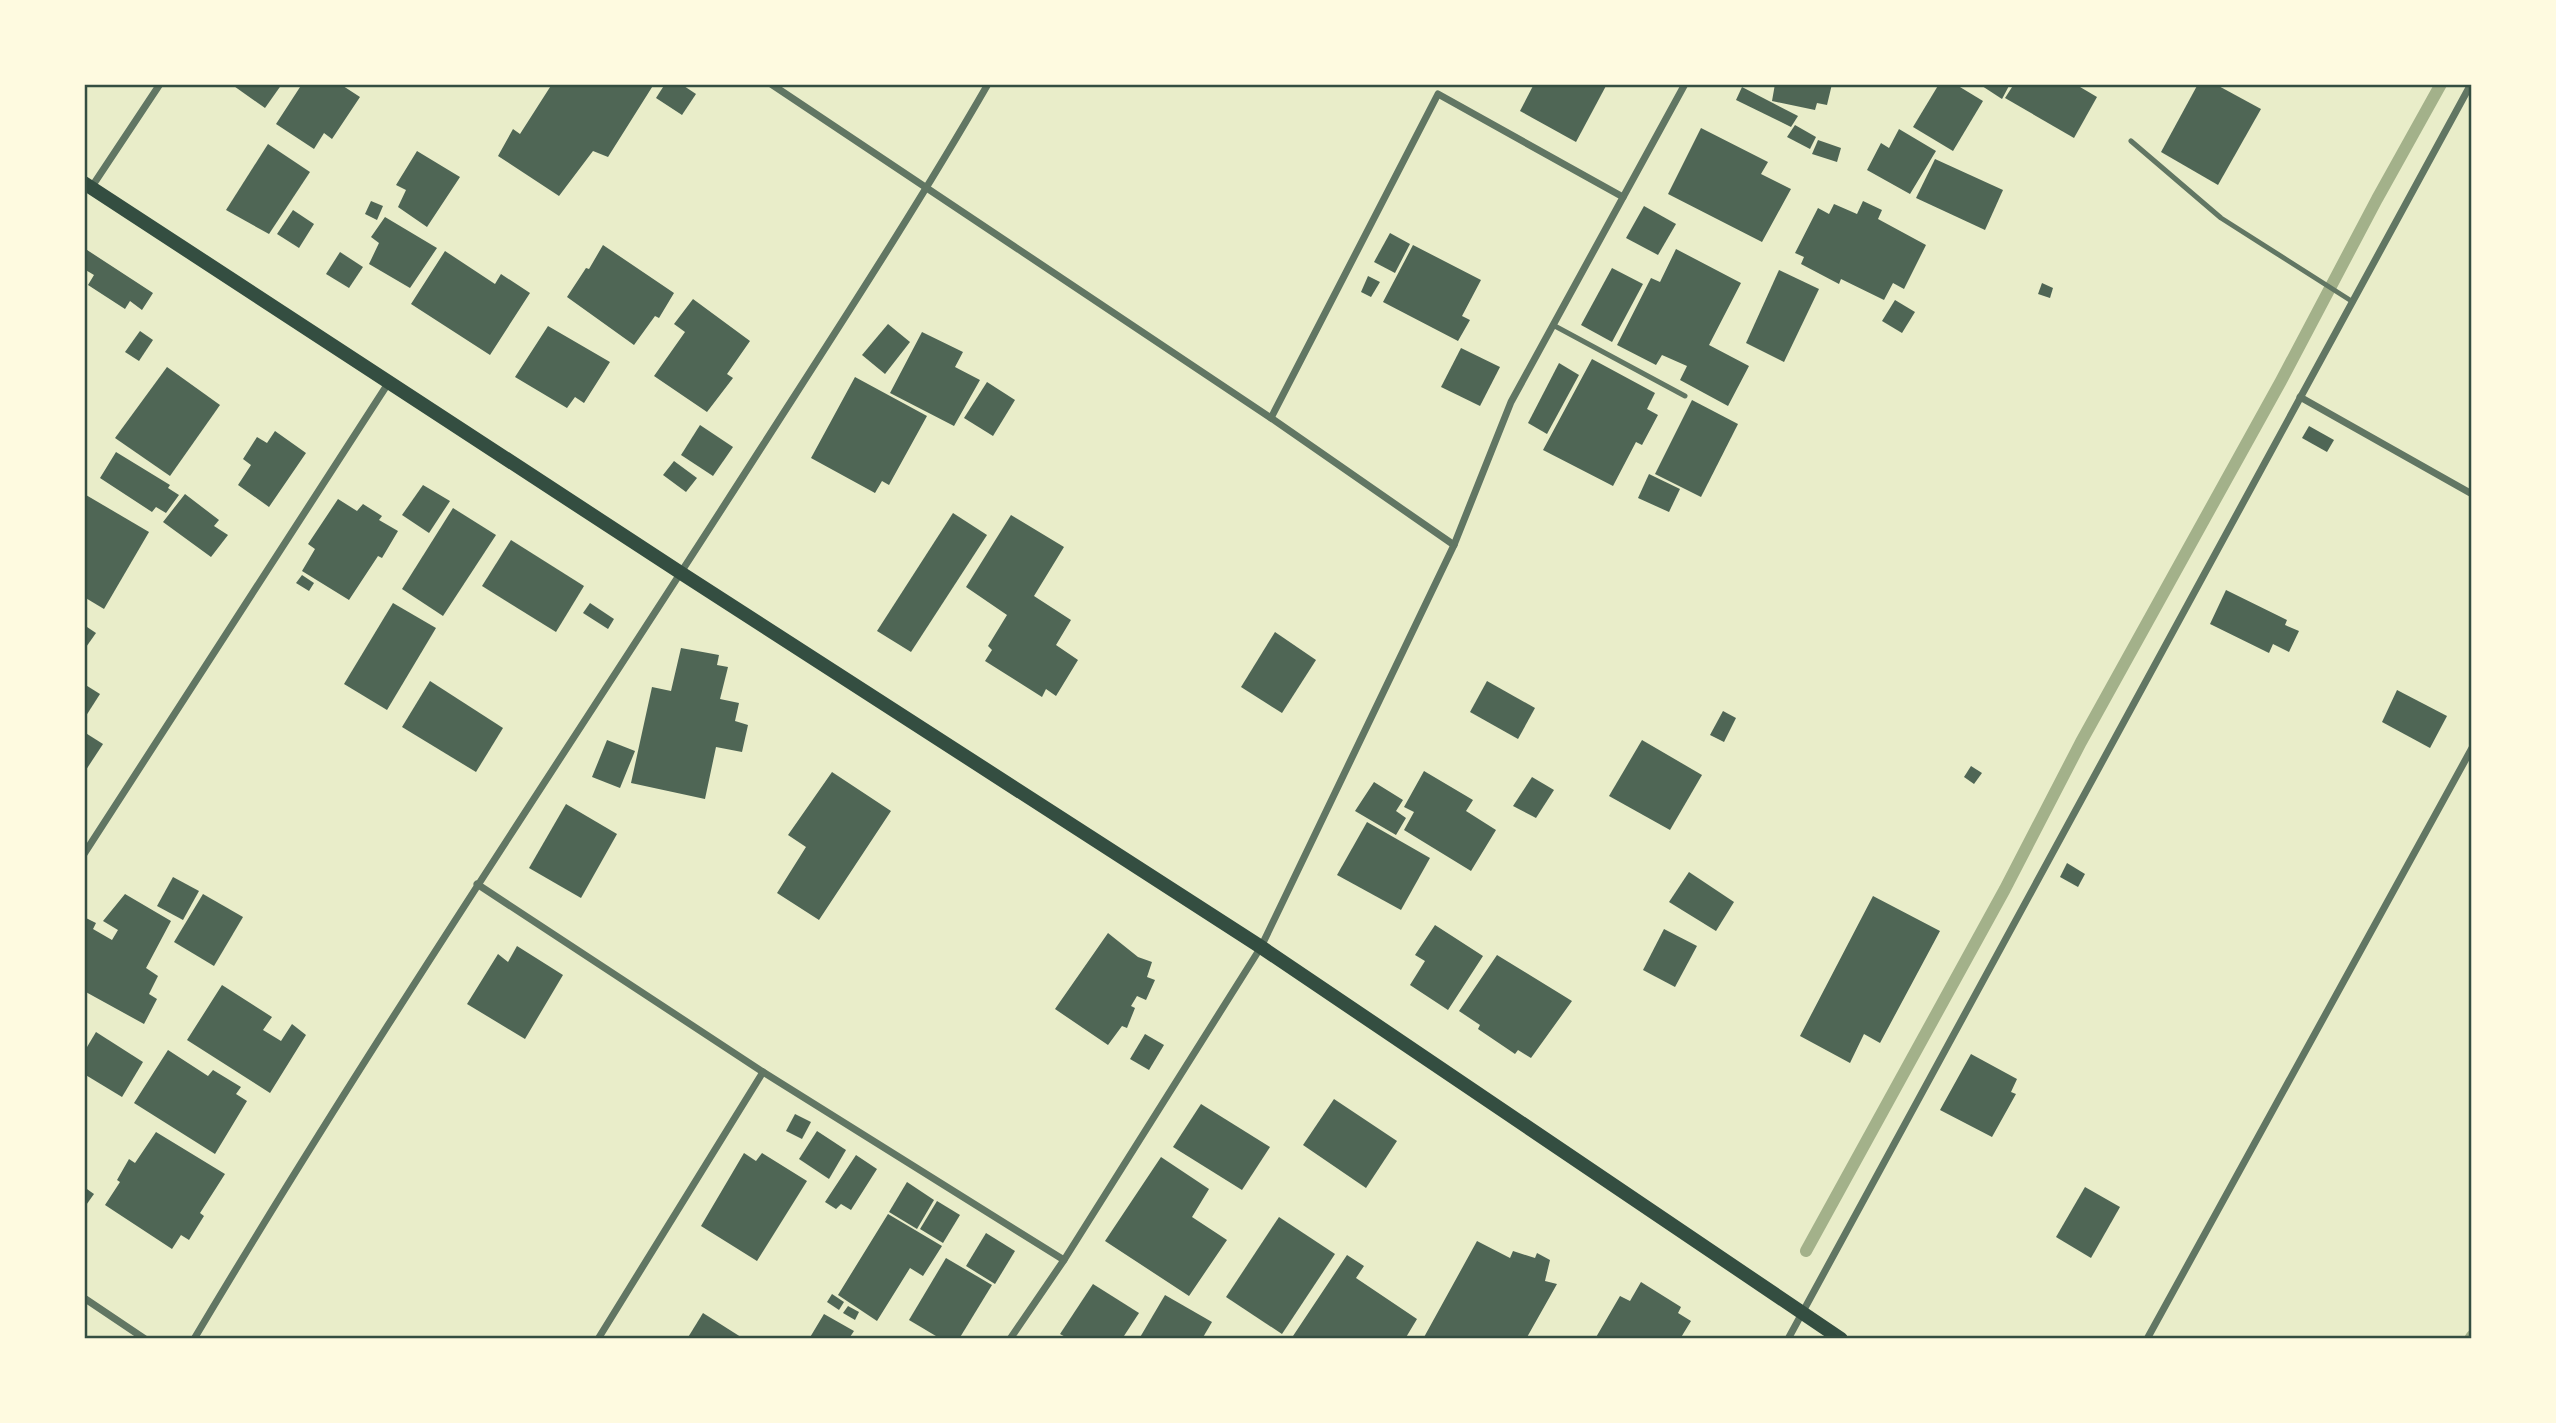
<svg xmlns="http://www.w3.org/2000/svg" width="2556" height="1423" font-family="'Source Sans 3',sans-serif">
<rect width="100%" height="100%" fill="#e9edc9"/>
<g fill="none" stroke-linecap="round" stroke-linejoin="round">
<!-- stream -->
<g stroke="#a3b18a" stroke-width="12">
<polyline points="1806,1251 2005,889 2081,742 2281,381 2377,199 2441,84"/>
<polyline points="2470,1339 2472,1336"/>
</g>
</g>
<!-- building -->
<g fill="#4f6655">
<polygon points="231,84 282,84 265,108"/>
<polygon points="302,84 340,84 360,97 332,139 324,133 314,149 276,124"/>
<polygon points="552,84 654,84 608,157 593,151 559,196 498,156 513,129 520,134"/>
<polygon points="665,84 681,84 696,94 682,115 656,98"/>
<polygon points="1534,84 1607,84 1576,142 1520,111"/>
<polygon points="1775,84 1832,84 1827,105 1817,103 1815,110 1772,101"/>
<polygon points="1939,84 1955,84 1983,101 1953,151 1913,127"/>
<polygon points="1979,84 2010,84 2002,99"/>
<polygon points="2014,84 2075,84 2097,97 2074,138 2005,98"/>
<polygon points="2198,84 2215,84 2261,109 2218,185 2161,152"/>
<polygon points="1742,87 1798,116 1791,127 1736,100"/>
<polygon points="1795,125 1816,137 1810,149 1787,137"/>
<polygon points="1701,128 1768,162 1761,174 1791,189 1762,242 1668,194"/>
<polygon points="1899,129 1936,151 1910,194 1867,170 1881,143 1889,148"/>
<polygon points="1818,140 1841,148 1837,162 1812,154"/>
<polygon points="268,144 310,172 269,234 226,210"/>
<polygon points="417,151 460,177 427,227 398,207 406,190 396,185"/>
<polygon points="1935,159 2003,190 1985,230 1916,198"/>
<polygon points="371,201 383,206 377,220 365,214"/>
<polygon points="1863,201 1882,210 1878,219 1926,245 1904,289 1893,283 1884,300 1841,279 1839,284 1801,264 1804,257 1795,253 1818,208 1829,214 1834,204 1857,214"/>
<polygon points="1644,206 1676,224 1658,255 1626,238"/>
<polygon points="293,210 314,224 299,248 277,234"/>
<polygon points="385,217 437,248 410,288 369,264 379,243 371,237"/>
<polygon points="1390,233 1410,244 1395,273 1374,262"/>
<polygon points="603,245 674,293 659,318 655,316 634,345 567,297 586,268 589,269"/>
<polygon points="1413,245 1481,280 1462,316 1470,320 1458,341 1383,302"/>
<polygon points="84,248 153,293 142,310 130,301 125,309 88,285 94,275 84,269"/>
<polygon points="1676,249 1741,283 1709,345 1749,366 1728,406 1680,380 1687,366 1662,355 1656,365 1617,345 1651,278 1660,282"/>
<polygon points="445,251 495,284 501,274 530,293 490,355 411,304"/>
<polygon points="340,252 363,267 349,288 326,274"/>
<polygon points="1612,268 1643,284 1612,342 1581,325"/>
<polygon points="1779,270 1819,289 1784,362 1746,343"/>
<polygon points="1368,276 1380,282 1371,297 1361,292"/>
<polygon points="2042,283 2053,288 2050,298 2038,294"/>
<polygon points="693,299 750,341 727,374 733,378 707,412 654,376 685,332 674,324"/>
<polygon points="1895,300 1915,312 1902,333 1882,321"/>
<polygon points="888,324 910,342 885,374 862,355"/>
<polygon points="548,326 610,362 584,403 575,397 567,408 515,377"/>
<polygon points="140,331 153,340 139,361 125,352"/>
<polygon points="922,332 963,352 955,367 980,380 954,426 890,393"/>
<polygon points="1461,348 1500,367 1480,406 1441,387"/>
<polygon points="1592,359 1655,393 1647,409 1658,415 1642,445 1636,442 1613,486 1543,450"/>
<polygon points="1559,363 1579,375 1547,434 1528,423"/>
<polygon points="167,367 220,405 170,476 115,438"/>
<polygon points="855,377 927,416 889,485 882,481 875,493 811,458"/>
<polygon points="987,382 1015,400 993,436 964,418"/>
<polygon points="1692,400 1738,424 1701,497 1655,474"/>
<polygon points="700,425 733,447 713,476 681,455"/>
<polygon points="2309,426 2334,440 2327,452 2302,438"/>
<polygon points="275,431 306,453 269,507 238,485 251,465 243,459 257,437 267,443"/>
<polygon points="116,452 170,485 168,488 179,495 166,513 156,507 152,512 100,478"/>
<polygon points="674,461 697,478 686,492 663,475"/>
<polygon points="1649,474 1680,489 1669,512 1638,498"/>
<polygon points="423,485 450,501 429,533 402,515"/>
<polygon points="185,494 219,520 214,526 228,535 211,557 163,522"/>
<polygon points="86,495 149,532 104,609 84,597"/>
<polygon points="338,499 357,511 363,504 382,516 379,520 398,531 382,558 378,556 349,600 302,571 315,549 308,544"/>
<polygon points="453,508 496,535 443,616 402,589"/>
<polygon points="953,513 987,535 911,652 877,631"/>
<polygon points="1011,515 1064,547 1034,596 1071,620 1056,645 1078,660 1056,696 1046,689 1042,697 985,661 992,650 988,646 1007,615 966,587"/>
<polygon points="511,540 584,586 556,632 482,586"/>
<polygon points="302,575 314,583 309,591 296,583"/>
<polygon points="2226,590 2287,620 2285,625 2299,631 2289,652 2273,644 2269,653 2210,624"/>
<polygon points="393,603 436,628 387,710 344,684"/>
<polygon points="590,603 614,619 608,629 583,613"/>
<polygon points="84,625 96,633 84,650"/>
<polygon points="1275,632 1316,660 1282,713 1241,687"/>
<polygon points="681,648 719,655 717,665 728,667 720,699 739,703 735,721 748,725 742,752 716,747 705,799 631,783 652,687 671,691"/>
<polygon points="430,681 503,728 476,772 402,727"/>
<polygon points="1487,681 1535,708 1518,739 1470,712"/>
<polygon points="84,684 100,694 84,719"/>
<polygon points="2397,690 2447,716 2430,748 2382,722"/>
<polygon points="1723,711 1736,718 1724,742 1710,735"/>
<polygon points="84,732 103,744 84,773"/>
<polygon points="607,740 635,751 620,788 592,777"/>
<polygon points="1642,740 1702,775 1670,830 1609,796"/>
<polygon points="1971,766 1982,773 1974,784 1964,777"/>
<polygon points="1424,771 1473,800 1466,811 1496,830 1471,871 1404,830 1414,812 1404,807"/>
<polygon points="832,772 891,811 819,920 777,893 806,847 788,835"/>
<polygon points="1532,777 1554,790 1536,818 1513,806"/>
<polygon points="1374,782 1403,800 1396,811 1406,818 1396,835 1355,811"/>
<polygon points="566,804 617,834 581,898 529,868"/>
<polygon points="1367,822 1430,858 1401,910 1337,875"/>
<polygon points="2067,863 2085,874 2078,887 2060,877"/>
<polygon points="1689,872 1734,902 1716,931 1669,902"/>
<polygon points="173,877 199,891 183,920 157,906"/>
<polygon points="125,894 171,921 146,968 158,976 149,994 157,999 144,1024 84,991 84,917 96,923 93,929 112,940 118,930 103,921"/>
<polygon points="203,894 243,917 214,966 174,942"/>
<polygon points="1873,896 1940,931 1880,1043 1864,1034 1850,1063 1800,1036"/>
<polygon points="1435,925 1483,956 1448,1010 1410,985 1425,961 1415,955"/>
<polygon points="1664,929 1697,946 1675,987 1643,970"/>
<polygon points="1108,933 1138,957 1152,962 1147,977 1155,980 1146,1000 1137,996 1131,1006 1135,1008 1127,1028 1122,1026 1108,1045 1055,1009"/>
<polygon points="517,946 563,975 525,1039 467,1004 498,954 508,962"/>
<polygon points="1497,955 1572,1001 1531,1058 1518,1050 1515,1054 1478,1029 1480,1025 1459,1011"/>
<polygon points="222,985 272,1017 263,1030 281,1041 292,1024 306,1035 270,1093 187,1040"/>
<polygon points="96,1032 143,1062 122,1097 84,1074 84,1052"/>
<polygon points="1145,1034 1164,1045 1149,1070 1130,1059"/>
<polygon points="168,1050 208,1076 213,1070 241,1087 236,1094 247,1101 215,1154 134,1103"/>
<polygon points="1971,1054 2017,1079 2011,1092 2016,1094 1992,1137 1940,1110"/>
<polygon points="1334,1099 1397,1141 1366,1188 1303,1145"/>
<polygon points="1201,1104 1270,1147 1242,1190 1173,1147"/>
<polygon points="795,1114 811,1122 802,1139 786,1131"/>
<polygon points="817,1131 846,1150 829,1179 799,1159"/>
<polygon points="156,1132 225,1174 200,1213 204,1216 189,1240 181,1235 172,1249 105,1205 120,1182 117,1180 129,1159 135,1163"/>
<polygon points="744,1153 756,1161 762,1153 807,1181 757,1261 701,1226"/>
<polygon points="856,1155 877,1169 851,1210 841,1204 836,1209 825,1202"/>
<polygon points="1161,1157 1209,1189 1192,1217 1227,1240 1189,1296 1105,1241"/>
<polygon points="907,1182 934,1200 917,1229 889,1212"/>
<polygon points="84,1187 94,1194 84,1208"/>
<polygon points="2085,1187 2120,1207 2091,1258 2056,1237"/>
<polygon points="937,1201 960,1215 943,1243 920,1229"/>
<polygon points="888,1214 942,1246 923,1276 910,1268 877,1321 838,1295"/>
<polygon points="1279,1217 1335,1254 1282,1334 1226,1297"/>
<polygon points="986,1233 1015,1251 995,1284 966,1266"/>
<polygon points="1477,1241 1510,1258 1513,1251 1535,1258 1537,1253 1550,1260 1545,1281 1557,1284 1526,1339 1423,1339"/>
<polygon points="1347,1255 1364,1266 1356,1278 1417,1319 1405,1339 1326,1339 1322,1336 1320,1339 1291,1339"/>
<polygon points="946,1258 992,1285 959,1339 941,1339 909,1320"/>
<polygon points="1641,1282 1681,1307 1678,1313 1691,1321 1680,1339 1595,1339 1620,1296 1630,1301"/>
<polygon points="1093,1284 1139,1313 1122,1339 1069,1339 1060,1334"/>
<polygon points="832,1294 844,1302 839,1310 827,1302"/>
<polygon points="1165,1295 1212,1322 1202,1339 1139,1339"/>
<polygon points="848,1306 859,1312 855,1320 843,1313"/>
<polygon points="703,1313 744,1339 687,1339"/>
<polygon points="824,1314 854,1331 850,1337 855,1339 809,1339"/>
</g>
<g fill="none" stroke-linecap="round" stroke-linejoin="round">
<!-- service -->
<g stroke="#617663" stroke-width="5">
<polyline points="2131,141 2221,218 2353,302"/>
<polyline points="1553,325 1685,396"/>
</g>
<!-- minor -->
<g stroke="#617663" stroke-width="7">
<polyline points="771,84 1271,418 1454,545"/>
<polyline points="91,188 160,84"/>
<polyline points="2300,397 2472,494"/>
<polyline points="1271,418 1438,94 1623,197"/>
<polyline points="84,854 389,382"/>
<polyline points="477,884 763,1072 1064,1260"/>
<polyline points="84,1298 145,1339"/>
<path d="M194 1339C375 1035 573 742 763 445 840 325 917 207 988 84"/>
<polyline points="598,1339 763,1072"/>
<polyline points="1010,1339 1064,1260 1261,947 1454,545 1511,402 1685,84"/>
<polyline points="1788,1339 2471,84"/>
<polyline points="2147,1339 2472,748"/>
</g>
<!-- secondary -->
<polyline stroke="#344e41" stroke-width="14" points="84,183 681,573 1261,947 1841,1339"/>
</g>
<!-- border -->
<rect width="2556" height="1423" fill="none" stroke="#fefae0" stroke-width="172"/>
<rect x="86" y="86" width="2384" height="1251" fill="none" stroke="#344e41" stroke-width="2.5"/>
</svg>
